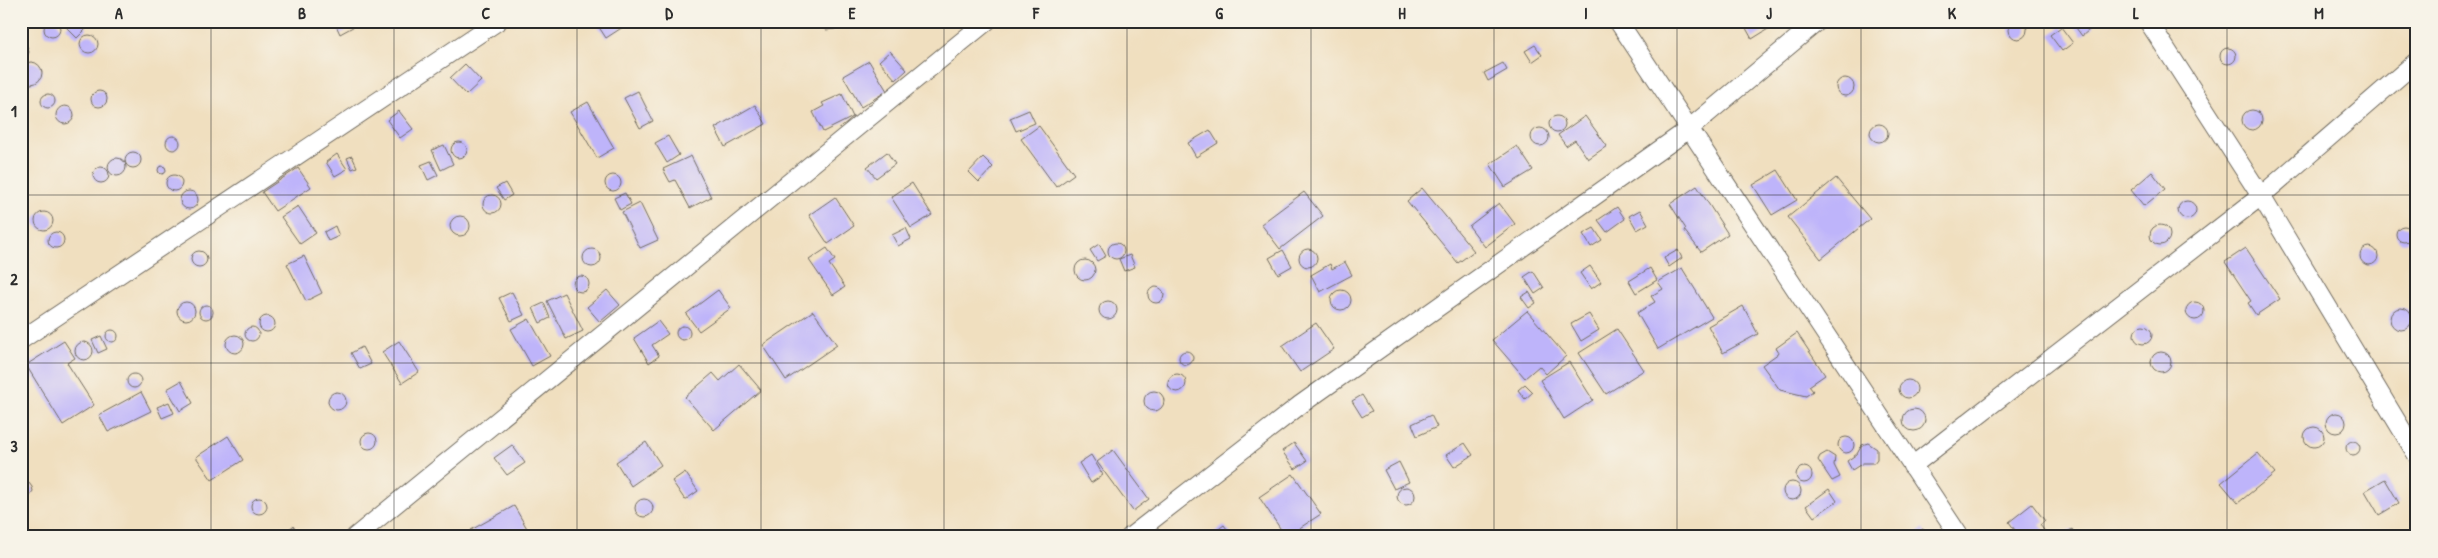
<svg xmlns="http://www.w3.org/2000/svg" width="2438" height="558" font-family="'Patrick Hand',sans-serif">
<rect width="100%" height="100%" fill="#f7f3e8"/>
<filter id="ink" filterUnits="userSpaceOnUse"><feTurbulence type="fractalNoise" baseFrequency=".02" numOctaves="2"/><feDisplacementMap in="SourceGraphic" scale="10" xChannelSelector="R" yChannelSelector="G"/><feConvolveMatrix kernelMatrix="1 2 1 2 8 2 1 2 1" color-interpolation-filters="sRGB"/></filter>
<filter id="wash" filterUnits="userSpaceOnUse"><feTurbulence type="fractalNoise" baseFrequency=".0096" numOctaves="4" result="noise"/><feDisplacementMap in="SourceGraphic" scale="20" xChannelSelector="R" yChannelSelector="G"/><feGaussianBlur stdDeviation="1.12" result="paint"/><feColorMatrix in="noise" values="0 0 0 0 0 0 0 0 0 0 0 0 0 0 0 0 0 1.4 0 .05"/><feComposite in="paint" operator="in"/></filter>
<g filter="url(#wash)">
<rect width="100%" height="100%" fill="#f0dfbf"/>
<g id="blocks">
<!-- building -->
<g fill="#beb4fa">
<circle cx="52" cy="29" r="8"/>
<circle cx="2018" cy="30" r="9"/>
<polygon points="72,21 80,21 87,28 77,38 66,27"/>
<polygon points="334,21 359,21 360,23 340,34"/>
<polygon points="595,21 620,21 623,27 606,38"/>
<polygon points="824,21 838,21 837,26 835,29 826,30"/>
<polygon points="1742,21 1781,21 1752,39"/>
<polygon points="2071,21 2090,21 2094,26 2082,36"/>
<polygon points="2061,27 2073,43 2062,51 2050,35"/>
<circle cx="89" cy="44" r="9"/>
<polygon points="21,42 26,44 29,52 27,56 21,59"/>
<polygon points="1535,45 1542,55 1532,62 1525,51"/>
<circle cx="2228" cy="56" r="8"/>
<polygon points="890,51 907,70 896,80 879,61"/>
<polygon points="869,61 887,91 861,107 843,76"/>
<circle cx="31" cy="73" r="11"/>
<polygon points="1503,63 1507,70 1488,81 1484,73"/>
<polygon points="465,64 481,81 466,95 450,78"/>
<circle cx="1845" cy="87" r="9"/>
<polygon points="638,91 653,121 640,128 624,98"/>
<circle cx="99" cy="99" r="8"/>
<circle cx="48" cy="101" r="7"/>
<polygon points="842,94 853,117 823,132 813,112 824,106 822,103"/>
<polygon points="588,102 614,148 597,158 570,112"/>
<polygon points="755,105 766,124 725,147 715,128"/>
<circle cx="65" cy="115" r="9"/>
<circle cx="2252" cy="120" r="10"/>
<polygon points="1029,110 1035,123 1016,131 1010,118"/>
<polygon points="399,111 413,129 400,138 387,120"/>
<circle cx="1557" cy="124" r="8"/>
<polygon points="1585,116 1607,146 1588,159 1575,140 1566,146 1558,135"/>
<circle cx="1879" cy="133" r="9"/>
<polygon points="1039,126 1074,174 1056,187 1021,139"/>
<circle cx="1540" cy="137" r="9"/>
<polygon points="1210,130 1218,143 1196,157 1188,143"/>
<circle cx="173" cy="143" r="7"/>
<polygon points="668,136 679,155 667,163 655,143"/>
<circle cx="459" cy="150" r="8"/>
<polygon points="444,145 453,164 441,170 432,150"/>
<polygon points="1517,146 1533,170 1505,187 1490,164"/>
<circle cx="133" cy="160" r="8"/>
<polygon points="887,152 895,164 876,178 867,167"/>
<polygon points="337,154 347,169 335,176 326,162"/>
<polygon points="352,156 357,167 352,169 347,158"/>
<polygon points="691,156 711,197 690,208 675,180 670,182 663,169"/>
<polygon points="983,157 993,167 979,182 969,172"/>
<circle cx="117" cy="167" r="9"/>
<polygon points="431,161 438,175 428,180 421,165"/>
<circle cx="162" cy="170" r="4"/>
<circle cx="101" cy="175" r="8"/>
<polygon points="298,168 311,187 275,211 262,192"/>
<polygon points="1778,170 1797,200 1772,215 1753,185"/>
<polygon points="2152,172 2165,189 2144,206 2131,190"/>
<circle cx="174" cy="183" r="8"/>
<circle cx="613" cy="183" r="8"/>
<polygon points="1836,178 1870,219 1821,259 1788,217"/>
<polygon points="505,183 512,195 504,200 496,188"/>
<polygon points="912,183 932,215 911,228 891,197"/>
<polygon points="1697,186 1728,234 1701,252 1684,230 1686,229 1670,204"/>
<polygon points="1422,188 1474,251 1458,263 1407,201"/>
<circle cx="189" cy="200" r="9"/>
<polygon points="1304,192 1323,216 1280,249 1261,224"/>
<polygon points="625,193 631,204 620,210 614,198"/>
<circle cx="492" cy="204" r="9"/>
<polygon points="835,197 854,226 828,244 809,215"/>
<circle cx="2187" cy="210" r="9"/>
<polygon points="640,203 658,240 640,248 622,212"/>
<polygon points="1499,203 1515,224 1485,247 1469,226"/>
<polygon points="298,206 316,233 300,244 281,217"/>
<polygon points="1617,207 1625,219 1607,232 1598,220"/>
<polygon points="1640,210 1648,224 1637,230 1629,216"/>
<circle cx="44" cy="221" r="9"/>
<circle cx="460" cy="226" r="10"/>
<circle cx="2160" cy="235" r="10"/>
<polygon points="335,226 339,236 328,241 324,232"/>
<circle cx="2404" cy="234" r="8"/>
<polygon points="906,228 911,239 898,246 892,235"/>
<polygon points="1594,228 1602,240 1591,247 1583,234"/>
<circle cx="56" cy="240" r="8"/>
<polygon points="21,240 26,247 21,257"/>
<circle cx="1116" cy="251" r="8"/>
<polygon points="1099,244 1106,256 1097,261 1090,250"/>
<circle cx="2369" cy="256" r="9"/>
<polygon points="827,248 835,260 829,264 845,287 833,295 809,260"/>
<polygon points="2246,248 2280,299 2256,315 2248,303 2251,301 2225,262"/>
<circle cx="592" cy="258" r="9"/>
<circle cx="1308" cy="258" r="9"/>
<polygon points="1283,250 1292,266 1278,274 1269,258"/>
<polygon points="1678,250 1682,258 1669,267 1664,258"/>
<circle cx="199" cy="259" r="8"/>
<polygon points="1130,255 1135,267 1124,271 1119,259"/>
<polygon points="304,256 322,293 306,301 287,264"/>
<circle cx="1085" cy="270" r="10"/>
<polygon points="1345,262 1352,275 1320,292 1311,275 1330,264 1332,269"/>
<polygon points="1590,266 1601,282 1591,289 1580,273"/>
<polygon points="1650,268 1657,280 1636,293 1629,281"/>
<polygon points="1682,268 1712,317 1658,349 1637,313 1655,302 1651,296 1663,289 1658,282"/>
<polygon points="21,270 27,275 28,280 21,288"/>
<polygon points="1533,271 1544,288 1535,294 1524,277"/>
<circle cx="581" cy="284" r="8"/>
<circle cx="1156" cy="295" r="8"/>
<circle cx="1341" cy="300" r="10"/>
<polygon points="607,290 620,305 600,322 587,307"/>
<polygon points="718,290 731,308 699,331 686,314"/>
<polygon points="512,292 524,315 511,321 499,298"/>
<polygon points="1529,292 1536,303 1529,308 1521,297"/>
<polygon points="564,293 583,331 566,339 547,301"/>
<circle cx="1108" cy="310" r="9"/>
<circle cx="2195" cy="311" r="9"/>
<circle cx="186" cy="311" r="9"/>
<polygon points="544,303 550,318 540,323 533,308"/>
<circle cx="206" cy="312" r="7"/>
<polygon points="1743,306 1758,334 1723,353 1708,326"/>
<circle cx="2401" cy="319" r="11"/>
<polygon points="813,311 837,345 786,380 763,345"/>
<polygon points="1527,311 1566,356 1546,374 1539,366 1525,378 1492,340"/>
<polygon points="1589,314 1599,330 1581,341 1571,324"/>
<circle cx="267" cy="324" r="8"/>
<polygon points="529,319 550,356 532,366 511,329"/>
<polygon points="658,321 668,334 652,345 659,356 649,363 634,338"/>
<polygon points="1316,323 1334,349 1300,372 1282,346"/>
<circle cx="683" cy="333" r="7"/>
<circle cx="2143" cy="335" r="9"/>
<circle cx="252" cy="334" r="7"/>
<polygon points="1617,329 1644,370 1606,394 1579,353"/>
<circle cx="112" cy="336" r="6"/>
<polygon points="1797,333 1825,375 1809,386 1813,391 1806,396 1780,390 1762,365 1779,353 1776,348"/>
<circle cx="235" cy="344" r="9"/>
<polygon points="101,336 107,349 98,353 92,340"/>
<polygon points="64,341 75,358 67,363 94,405 63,425 26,365"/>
<polygon points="399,341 419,372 402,383 382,352"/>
<circle cx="84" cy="351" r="9"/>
<polygon points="362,347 371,364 360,369 351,353"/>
<circle cx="1186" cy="358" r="7"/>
<circle cx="2161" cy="362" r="10"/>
<polygon points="1569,362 1593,400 1564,419 1540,380"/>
<polygon points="739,364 761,390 714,430 685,397 713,373 720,381"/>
<circle cx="134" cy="381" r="7"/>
<circle cx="1177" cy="383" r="9"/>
<circle cx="1908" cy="389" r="9"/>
<polygon points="181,381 193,403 180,411 167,389"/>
<polygon points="1525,384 1533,392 1525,399 1518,390"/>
<circle cx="1154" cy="401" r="10"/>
<circle cx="337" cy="401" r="9"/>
<polygon points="141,392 151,411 108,432 99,415"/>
<polygon points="1362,395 1372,411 1362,417 1352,401"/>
<polygon points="169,402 174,413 162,418 157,407"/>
<circle cx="1914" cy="420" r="11"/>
<circle cx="2336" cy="423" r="10"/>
<polygon points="1431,415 1437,427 1417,436 1412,424"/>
<circle cx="2314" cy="437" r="10"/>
<circle cx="369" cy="441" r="8"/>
<polygon points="228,436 243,460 212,480 196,457"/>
<circle cx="1846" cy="445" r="8"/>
<circle cx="2353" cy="448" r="7"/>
<polygon points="646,442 661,465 631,486 616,462"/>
<polygon points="1294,443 1307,461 1295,469 1282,451"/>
<polygon points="1465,443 1473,455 1454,467 1446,455"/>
<polygon points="1868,443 1877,449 1877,459 1874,463 1863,463 1852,470 1847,461 1857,454 1862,445"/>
<polygon points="512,445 525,463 507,475 494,458"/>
<polygon points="1113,450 1149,499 1133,511 1097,462"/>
<polygon points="1827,452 1835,457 1834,465 1840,477 1832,481 1818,460 1820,456"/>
<polygon points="2258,453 2275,473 2238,503 2221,483"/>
<polygon points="1091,455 1103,475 1091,483 1079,463"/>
<polygon points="1399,462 1409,482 1394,489 1384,470"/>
<circle cx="1804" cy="475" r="8"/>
<polygon points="685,472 698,491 685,500 672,481"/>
<polygon points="1293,474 1321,514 1286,537 1259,497"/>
<polygon points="2385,479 2399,503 2379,515 2365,491"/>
<circle cx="1792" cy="491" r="9"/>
<polygon points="21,482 29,483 32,487 33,491 27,499 21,499"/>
<circle cx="1406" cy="496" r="9"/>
<polygon points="1829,489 1837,501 1814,517 1806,506"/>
<circle cx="259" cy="506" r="8"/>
<circle cx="644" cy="508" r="9"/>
<polygon points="2032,504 2045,521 2040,525 2047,534 2044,537 2030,537 2028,534 2020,537 2009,522"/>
<polygon points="514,506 532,537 475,537 471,530"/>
<polygon points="1224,525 1233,537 1208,537"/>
<polygon points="293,526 301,537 279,537"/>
<polygon points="1923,529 1927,537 1911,537"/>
<polygon points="2072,529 2077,537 2061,537"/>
</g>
</g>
</g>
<g filter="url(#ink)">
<use href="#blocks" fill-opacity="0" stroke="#706a5f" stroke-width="1"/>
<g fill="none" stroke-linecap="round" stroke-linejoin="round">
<!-- minor casing -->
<g stroke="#706a5f" stroke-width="20">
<g id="minor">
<polyline points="1618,21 1960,537"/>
<polyline points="2148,21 2261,196 2417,455"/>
<polyline points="21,340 498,21"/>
<polyline points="1912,466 2261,196 2417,61"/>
<polyline points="355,537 987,21"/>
<polyline points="1130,537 1300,405 1689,129 1818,21"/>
</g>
</g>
<!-- minor -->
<use href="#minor" stroke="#fff" stroke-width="18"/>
</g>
</g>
<!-- grid -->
<path fill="none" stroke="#2b2b2b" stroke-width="1" stroke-opacity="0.55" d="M211 21V537M394 21V537M577 21V537M761 21V537M944 21V537M1127 21V537M1311 21V537M1494 21V537M1677 21V537M1861 21V537M2044 21V537M2227 21V537M21 195H2417M21 363H2417"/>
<!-- margin -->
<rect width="2438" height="558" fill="none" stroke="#f7f3e8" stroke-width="55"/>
<rect x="28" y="28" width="2382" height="502" fill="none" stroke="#2b2b2b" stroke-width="2"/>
<g font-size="16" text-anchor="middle" font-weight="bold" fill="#2b2b2b">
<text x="119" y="19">A</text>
<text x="302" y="19">B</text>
<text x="486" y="19">C</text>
<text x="669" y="19">D</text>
<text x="852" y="19">E</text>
<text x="1036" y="19">F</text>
<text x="1219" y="19">G</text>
<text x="1402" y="19">H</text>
<text x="1586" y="19">I</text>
<text x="1769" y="19">J</text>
<text x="1952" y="19">K</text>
<text x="2136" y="19">L</text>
<text x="2319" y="19">M</text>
<text x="14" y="117">1</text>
<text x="14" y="285">2</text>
<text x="14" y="452">3</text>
</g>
</svg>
